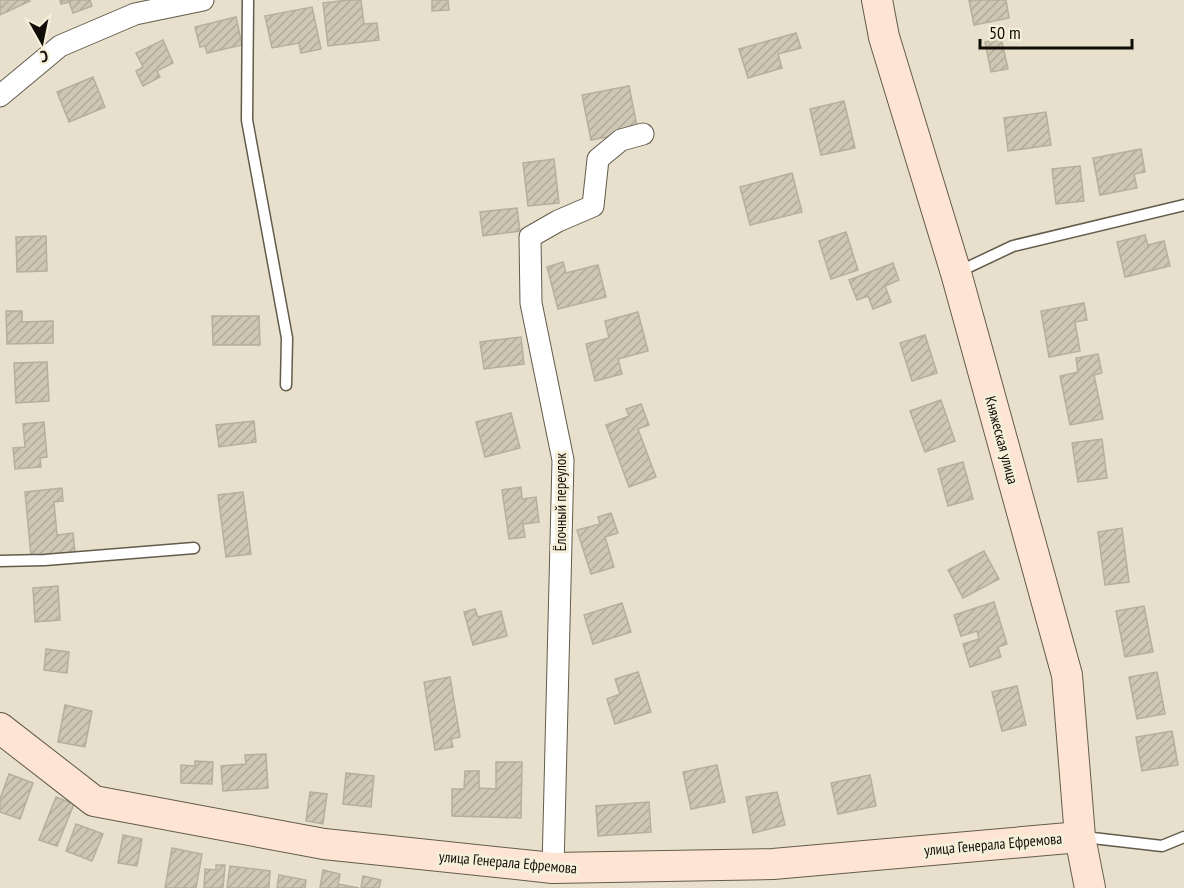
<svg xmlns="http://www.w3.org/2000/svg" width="1184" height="888" font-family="'PT Sans Narrow',sans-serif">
<defs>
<pattern id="building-hatch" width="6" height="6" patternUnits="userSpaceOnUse" patternTransform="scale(1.5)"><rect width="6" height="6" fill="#cec7b3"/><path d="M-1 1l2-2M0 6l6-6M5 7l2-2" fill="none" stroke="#b0aa98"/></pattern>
</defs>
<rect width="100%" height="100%" fill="#e8e0cc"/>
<!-- building -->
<g fill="url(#building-hatch)" stroke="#b6af9b" stroke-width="1.5">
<polygon points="0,0 29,0 30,1 0,15"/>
<polygon points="60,0 90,0 92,6 73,13 69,2 61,4"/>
<polygon points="349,0 361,0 364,24 377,23 379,40 328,46 323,3"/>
<polygon points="432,0 448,0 449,10 432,11"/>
<polygon points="969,0 1006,0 1009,18 974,25"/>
<polygon points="312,7 321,49 301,53 299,43 272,48 265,16"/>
<polygon points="236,17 242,45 207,53 205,46 200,47 195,27"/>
<polygon points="796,33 801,48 778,54 782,68 748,78 739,49"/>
<polygon points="1001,38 1008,69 991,72 985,42"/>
<polygon points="163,40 173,63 157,71 160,77 143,86 136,71 143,67 136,53"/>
<polygon points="93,77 105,107 69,122 57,92"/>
<polygon points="629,86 638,131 591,140 582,95"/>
<polygon points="844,101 855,148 821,155 810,109"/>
<polygon points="1046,112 1051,145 1008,151 1004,118"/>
<polygon points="1141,149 1145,172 1134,174 1137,188 1100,195 1093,158"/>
<polygon points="554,159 559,203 528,206 523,163"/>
<polygon points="1080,166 1084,201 1056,204 1052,169"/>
<polygon points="792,173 802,212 750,225 740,187"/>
<polygon points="517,208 520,231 483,236 480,212"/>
<polygon points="846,232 858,270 831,279 819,241"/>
<polygon points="1145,235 1148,245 1164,241 1170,266 1125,277 1117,242"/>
<polygon points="46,236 47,271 17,272 16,237"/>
<polygon points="563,262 566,273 598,265 606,297 558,309 547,267"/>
<polygon points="893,263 899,280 885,286 891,302 873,309 868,296 857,300 849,280"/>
<polygon points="1084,303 1087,320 1075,322 1080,351 1049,357 1041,311"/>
<polygon points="6,311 22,311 22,322 53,321 53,343 7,344"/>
<polygon points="638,312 648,351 618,359 622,374 595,381 586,344 609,338 605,321"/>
<polygon points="212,316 259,316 260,345 213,345"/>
<polygon points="925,335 937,373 912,381 900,343"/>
<polygon points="521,337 524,364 484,369 480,342"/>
<polygon points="1098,354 1102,373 1094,375 1103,419 1070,425 1060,376 1078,372 1076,358"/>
<polygon points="47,362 49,401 16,403 14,363"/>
<polygon points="941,400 955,441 925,452 910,411"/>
<polygon points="641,404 649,425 638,429 656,477 629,487 606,425 629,416 626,409"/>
<polygon points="511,413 520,448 485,457 476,422"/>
<polygon points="254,421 256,442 219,447 216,425"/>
<polygon points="44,422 47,457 40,458 41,467 15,469 13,448 25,447 23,424"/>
<polygon points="1102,439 1107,478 1078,482 1072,443"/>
<polygon points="963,462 973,499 948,506 938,469"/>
<polygon points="521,487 522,499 536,497 539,522 523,524 525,537 509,539 502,490"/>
<polygon points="62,488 63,501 54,502 57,535 73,533 75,552 31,556 25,492"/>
<polygon points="243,492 251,554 226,557 218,495"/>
<polygon points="611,513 618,533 605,537 614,567 591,574 577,530 600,524 598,517"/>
<polygon points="1122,528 1129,582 1105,585 1098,532"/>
<polygon points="984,551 999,579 963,598 948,570"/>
<polygon points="58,586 60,620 35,622 33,588"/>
<polygon points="994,602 1007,644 998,647 1001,657 970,667 963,644 979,639 977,631 961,636 954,615"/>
<polygon points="622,603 631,632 593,644 584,615"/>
<polygon points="1144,606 1153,652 1125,657 1116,611"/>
<polygon points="475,609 478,617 501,611 507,636 473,645 464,612"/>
<polygon points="46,649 69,652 67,673 44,670"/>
<polygon points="638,672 651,712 615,724 607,699 620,694 615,679"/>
<polygon points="1157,672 1165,714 1137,719 1129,677"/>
<polygon points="450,677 460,737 451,739 453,747 435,750 424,682"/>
<polygon points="1017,686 1026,725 1002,731 992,692"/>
<polygon points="65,705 92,711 85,747 58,742"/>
<polygon points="1172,731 1178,765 1142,771 1136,737"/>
<polygon points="266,754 268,788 223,791 221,766 246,764 245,755"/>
<polygon points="195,761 213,762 212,784 181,783 181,765 195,766"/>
<polygon points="496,762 522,762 521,818 452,816 452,789 464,789 465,771 479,771 479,788 496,789"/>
<polygon points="717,765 725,802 691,809 683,772"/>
<polygon points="346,773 374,776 371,807 343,804"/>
<polygon points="9,774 33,783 20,819 0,812 0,799"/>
<polygon points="870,775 876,806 838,814 831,783"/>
<polygon points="310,792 327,794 323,824 306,821"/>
<polygon points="777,792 785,825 753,833 746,797"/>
<polygon points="56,797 74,804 57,846 39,840"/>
<polygon points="649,802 651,832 598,836 596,806"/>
<polygon points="76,824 103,834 92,861 66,851"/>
<polygon points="123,835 142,839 137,866 118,863"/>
<polygon points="172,848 202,854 196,888 165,888"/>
<polygon points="216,865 225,865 223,888 204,888 205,869 216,870"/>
<polygon points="230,866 270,871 269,888 227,888"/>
<polygon points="323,870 340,874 338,884 359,888 320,888"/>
<polygon points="279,875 306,880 305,888 277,888"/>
<polygon points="363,876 381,880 379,888 361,888"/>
</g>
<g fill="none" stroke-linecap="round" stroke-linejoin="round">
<!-- lane casing -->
<g stroke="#635c4b" stroke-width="13">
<g id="lane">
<polyline points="248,0 247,120 287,338 286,385"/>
<polyline points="958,272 1013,246 1184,205"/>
<polyline points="0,561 45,560 194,548"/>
<polyline points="1084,837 1162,846 1184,837"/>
</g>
</g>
<!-- street casing -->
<g stroke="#635c4b" stroke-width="23">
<g id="street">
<polyline points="0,96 60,46 135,14 203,0"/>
<polyline points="553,868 563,460 531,303 530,237 558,221 593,206 598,159 621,140 643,134"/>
</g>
</g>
<!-- secondary casing -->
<g stroke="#635c4b" stroke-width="32">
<g id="secondary">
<polyline points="877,0 884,37 956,273 1067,675 1080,837 1090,888"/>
<polyline points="0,728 94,801 324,844 553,868 773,864 1080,837"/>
</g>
</g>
<!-- lane -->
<use href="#lane" stroke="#fff" stroke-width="10"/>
<!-- street -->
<use href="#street" stroke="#fff" stroke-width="21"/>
<!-- secondary -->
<use href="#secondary" stroke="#fee4d2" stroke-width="30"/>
</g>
<g text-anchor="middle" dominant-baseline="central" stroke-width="6" stroke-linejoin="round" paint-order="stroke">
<!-- street labels -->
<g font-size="15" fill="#100e07" stroke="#f5eed9">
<text transform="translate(1002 440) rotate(75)">Княжеская улица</text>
<text transform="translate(560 502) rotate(-90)">Ёлочный переулок</text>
<text transform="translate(993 844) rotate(-5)">улица Генерала Ефремова</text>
<text transform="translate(508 862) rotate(5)">улица Генерала Ефремова</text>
</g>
</g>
<!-- north arrow -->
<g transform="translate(42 42) rotate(171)" stroke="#f5eed9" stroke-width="4.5" paint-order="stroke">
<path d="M0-4.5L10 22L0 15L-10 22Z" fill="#100e07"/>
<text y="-9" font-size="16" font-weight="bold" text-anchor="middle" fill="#100e07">С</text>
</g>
<!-- scale -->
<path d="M980 39v9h152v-9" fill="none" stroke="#100e07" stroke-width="3"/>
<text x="989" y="39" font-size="18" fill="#100e07" stroke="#f5eed9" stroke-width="4.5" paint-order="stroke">50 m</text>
</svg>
